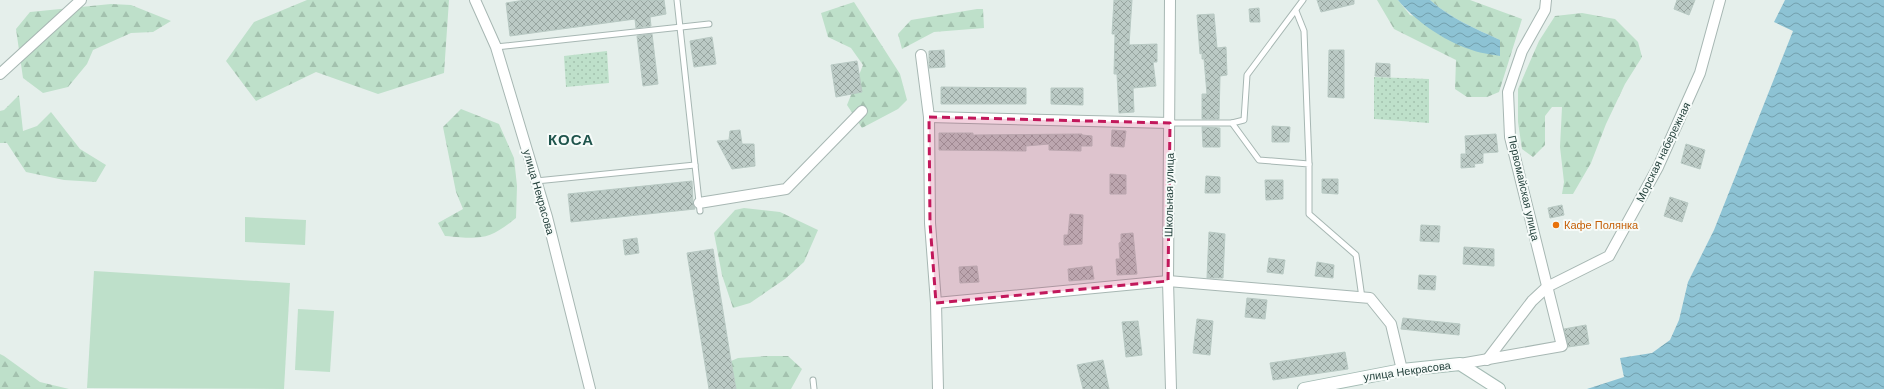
<svg xmlns="http://www.w3.org/2000/svg" width="1884" height="389" font-family="Arial,sans-serif">
<defs>
<pattern id="forest-firs" width="22" height="20" patternUnits="userSpaceOnUse"><rect width="22" height="20" fill="#bee0ca"/><path d="M5 1l3.5 6h-7zM16 11l3.5 6h-7z" fill="#a3c1ae"/></pattern>
<pattern id="park-dots" width="8" height="8" patternUnits="userSpaceOnUse"><rect width="8" height="8" fill="#bee0ca"/><path d="M2 2h.1M6 6h.1" fill="none" stroke="#a3c1ae" stroke-width="1.8" stroke-linecap="round"/></pattern>
<pattern id="water-waves" width="16" height="10" patternUnits="userSpaceOnUse"><rect width="16" height="10" fill="#8dc3d4"/><path d="M0 5q4-4 8 0t8 0" fill="none" stroke="#73a0ad"/></pattern>
<pattern id="building-cross-hatch" width="8" height="8" patternUnits="userSpaceOnUse"><rect width="8" height="8" fill="#bbcac5"/><path d="M0 0l8 8M0 8l8-8" fill="none" stroke="#98a6a1"/></pattern>
</defs>
<rect width="100%" height="100%" fill="#e5efeb"/>
<!-- grass -->
<g fill="#bee0ca">
<polygon points="245,217 306,220 305,245 245,242"/>
<polygon points="94,271 290,283 284,389 87,388"/>
<polygon points="298,309 334,311 330,372 295,370"/>
</g>
<!-- forest -->
<g fill="url(#forest-firs)">
<polygon points="307,0 449,0 444,73 378,94 316,72 256,101 226,61 254,22"/>
<path d="M1377 0H1398L1410 15 1500 40C1476 29 1450 18 1430 0H1470L1522 19 1499 92 1487 97H1467L1455 89 1456 60 1394 29Z"/>
<polygon points="854,2 900,74 907,100 898,109 862,128 847,105 863,65 851,48 828,37 821,13"/>
<polygon points="111,4 131,5 171,21 153,32 131,33 93,50 87,64 68,87 43,93 23,78 16,29 30,12"/>
<polygon points="977,9 983,9 984,28 934,32 902,49 898,34 911,20"/>
<polygon points="1582,13 1615,19 1638,42 1642,57 1625,84 1606,124 1591,163 1573,194 1562,194 1564,182 1560,147 1562,107 1552,107 1545,116 1545,145 1533,157 1522,149 1518,122 1518,89 1539,41 1555,16"/>
<polygon points="19,95 23,131 37,126 51,112 80,149 106,165 96,182 64,180 26,172 7,143 0,143 0,111 4,110"/>
<path d="M461 109 499 124 514 158 517 186 516 218C488 241 480 239 445 236L438 223 463 209 456 192 443 127Z"/>
<polygon points="744,208 780,212 818,230 804,262 785,279 750,303 733,308 722,275 714,233 735,210"/>
<polygon points="0,354 4,356 40,382 69,389 0,389"/>
<polygon points="767,356 788,356 802,369 791,389 736,389 731,361 738,358"/>
</g>
<!-- park -->
<g fill="url(#park-dots)">
<polygon points="607,51 609,83 566,87 564,56"/>
<polygon points="1374,77 1429,79 1429,123 1374,119"/>
</g>
<!-- water -->
<g fill="url(#water-waves)">
<path d="M1398 0H1430C1450 18 1476 29 1500 40V56C1490 54 1478 53 1469 49 1443 40 1415 21 1398 0Z"/>
<polygon points="1785,0 1884,0 1884,389 1587,389 1624,377 1620,358 1652,353 1670,340 1679,320 1688,282 1714,230 1793,31 1774,22"/>
</g>
<!-- building -->
<g fill="url(#building-cross-hatch)" stroke="#b8c9c3">
<polygon points="525,0 664,0 666,14 650,17 651,26 636,28 635,19 510,36 506,3"/>
<polygon points="1114,0 1132,0 1129,45 1157,44 1157,62 1153,62 1156,86 1133,88 1134,112 1119,113 1117,74 1114,74 1115,34 1112,34"/>
<polygon points="1317,0 1354,0 1354,4 1321,12"/>
<polygon points="1677,0 1695,0 1689,15 1674,9"/>
<polygon points="1259,8 1260,22 1250,22 1249,9"/>
<polygon points="1214,14 1217,48 1226,47 1227,75 1220,76 1219,119 1202,119 1202,94 1207,94 1204,59 1202,59 1202,53 1200,54 1197,15"/>
<polygon points="652,34 658,84 643,86 637,36"/>
<polygon points="712,37 716,64 694,67 690,41"/>
<polygon points="944,50 945,67 929,68 929,51"/>
<polygon points="1329,50 1344,50 1344,98 1328,97"/>
<polygon points="857,61 862,92 836,97 831,65"/>
<polygon points="1376,63 1390,64 1390,77 1375,76"/>
<polygon points="941,87 1026,88 1026,104 941,104"/>
<polygon points="1051,88 1083,88 1083,105 1051,104"/>
<polygon points="1272,126 1290,127 1289,142 1272,142"/>
<polygon points="1202,127 1220,128 1220,147 1203,147"/>
<polygon points="740,130 742,144 754,144 755,166 732,169 717,141 729,140 730,131"/>
<polygon points="1112,130 1126,131 1124,147 1111,146"/>
<polygon points="939,133 973,133 973,135 1082,134 1082,135 1092,136 1092,146 1081,146 1081,151 1049,150 1049,144 1026,146 1026,151 939,150"/>
<polygon points="1496,134 1498,152 1483,153 1483,163 1474,164 1475,167 1461,168 1461,154 1466,154 1465,136"/>
<polygon points="1686,144 1705,150 1700,169 1681,163"/>
<polygon points="1110,174 1126,175 1126,194 1110,194"/>
<polygon points="1206,176 1220,177 1220,193 1205,193"/>
<polygon points="1322,179 1338,179 1338,194 1322,193"/>
<polygon points="1265,180 1283,180 1283,199 1266,200"/>
<polygon points="692,181 693,204 695,209 571,222 568,194"/>
<polygon points="1670,197 1688,203 1682,222 1664,216"/>
<polygon points="1562,205 1564,215 1550,218 1548,208"/>
<polygon points="1070,214 1083,215 1082,244 1064,245 1064,235 1068,235"/>
<polygon points="1421,225 1440,226 1439,242 1420,241"/>
<polygon points="1209,232 1225,234 1223,278 1207,278"/>
<polygon points="1133,233 1137,274 1117,275 1116,259 1120,259 1119,243 1121,242 1121,234"/>
<polygon points="637,238 639,253 625,255 623,240"/>
<polygon points="1464,247 1494,249 1494,266 1463,264"/>
<polygon points="713,249 731,361 736,389 709,389 687,253"/>
<polygon points="1269,258 1285,260 1283,274 1267,272"/>
<polygon points="1317,262 1334,265 1333,278 1315,276"/>
<polygon points="977,266 979,282 960,283 959,267"/>
<polygon points="1092,266 1094,279 1069,281 1068,269"/>
<polygon points="1419,275 1436,276 1435,290 1418,289"/>
<polygon points="1247,298 1267,300 1265,319 1245,317"/>
<polygon points="1403,318 1460,324 1459,335 1401,329"/>
<polygon points="1197,319 1213,321 1210,355 1193,353"/>
<polygon points="1138,321 1142,355 1126,357 1122,322"/>
<polygon points="1586,325 1589,344 1568,347 1564,329"/>
<polygon points="1345,352 1348,369 1273,380 1270,363"/>
<polygon points="1103,360 1109,389 1083,389 1077,365"/>
</g>
<g fill="none" stroke-linecap="round" stroke-linejoin="round">
<!-- lane casing -->
<g stroke="#a7b7b3" stroke-width="7">
<g id="lane">
<polyline points="677,0 700,211"/>
<polyline points="1296,11 1304,31 1309,164"/>
<polyline points="496,47 709,24"/>
<polyline points="1170,123 1232,123 1244,120 1247,75 1303,0"/>
<polyline points="1232,123 1259,160 1309,164 1309,214 1356,255 1362,298"/>
<polyline points="536,181 695,165"/>
<polyline points="813,380 814,389"/>
</g>
</g>
<!-- street casing -->
<g stroke="#a7b7b3" stroke-width="12">
<g id="street">
<polyline points="475,0 496,47 547,217 590,389"/>
<polyline points="1170,0 1168,281 1171,389"/>
<polyline points="921,55 929,117 930,223 936,303 938,389"/>
<polyline points="0,74 81,0"/>
<polyline points="929,117 1170,123"/>
<polyline points="699,203 786,189 862,111"/>
<polyline points="936,303 1168,281 1370,298 1391,324 1402,370"/>
<polyline points="1487,360 1532,301 1547,287 1609,256 1658,167 1700,73 1720,0"/>
<polyline points="1460,364 1562,346 1510,137 1508,92 1522,51 1545,10 1546,0"/>
</g>
</g>
<!-- secondary casing -->
<g stroke="#a4bbb4" stroke-width="14">
<polyline id="secondary" points="1304,389 1402,370 1460,364 1499,389"/>
</g>
<!-- lane -->
<use href="#lane" stroke="#fff" stroke-width="5"/>
<!-- street -->
<use href="#street" stroke="#fff" stroke-width="10"/>
<!-- secondary -->
<use href="#secondary" stroke="#fff" stroke-width="12"/>
</g>
<!-- marked area -->
<path fill="#c2185b" fill-opacity="0.2" stroke="#c2185b" stroke-width="3" stroke-dasharray="8 5" stroke-linejoin="round" d="M929 117 1170 123 1168 281 936 303 930 223Z"/>
<!-- markers -->
<circle fill="#e8710a" stroke="#f6fbf9" stroke-width="1.5" cx="1556" cy="225" r="4"/>
<g text-anchor="middle" dominant-baseline="central" stroke-width="4" stroke-linejoin="round" paint-order="stroke">
<!-- street labels -->
<g font-size="11" fill="#24413c" stroke="#f6fbf9">
<text transform="translate(1663 152) rotate(-64)">Морская набережная</text>
<text transform="translate(1524 188) rotate(77)">Первомайская улица</text>
<text transform="translate(539 192) rotate(74)">улица Некрасова</text>
<text transform="translate(1169 195) rotate(-89)">Школьная улица</text>
<text transform="translate(1407 371) rotate(-8)">улица Некрасова</text>
</g>
<!-- food labels -->
<g font-size="11" fill="#c56008" stroke="#f6fbf9" text-anchor="start">
<text x="1564" y="225">Кафе Полянка</text>
</g>
<!-- district labels -->
<g font-size="15" font-weight="bold" letter-spacing="1" fill="#1f544c" stroke="#f6fbf9">
<text x="571" y="139">КОСА</text>
</g>
</g>
</svg>
